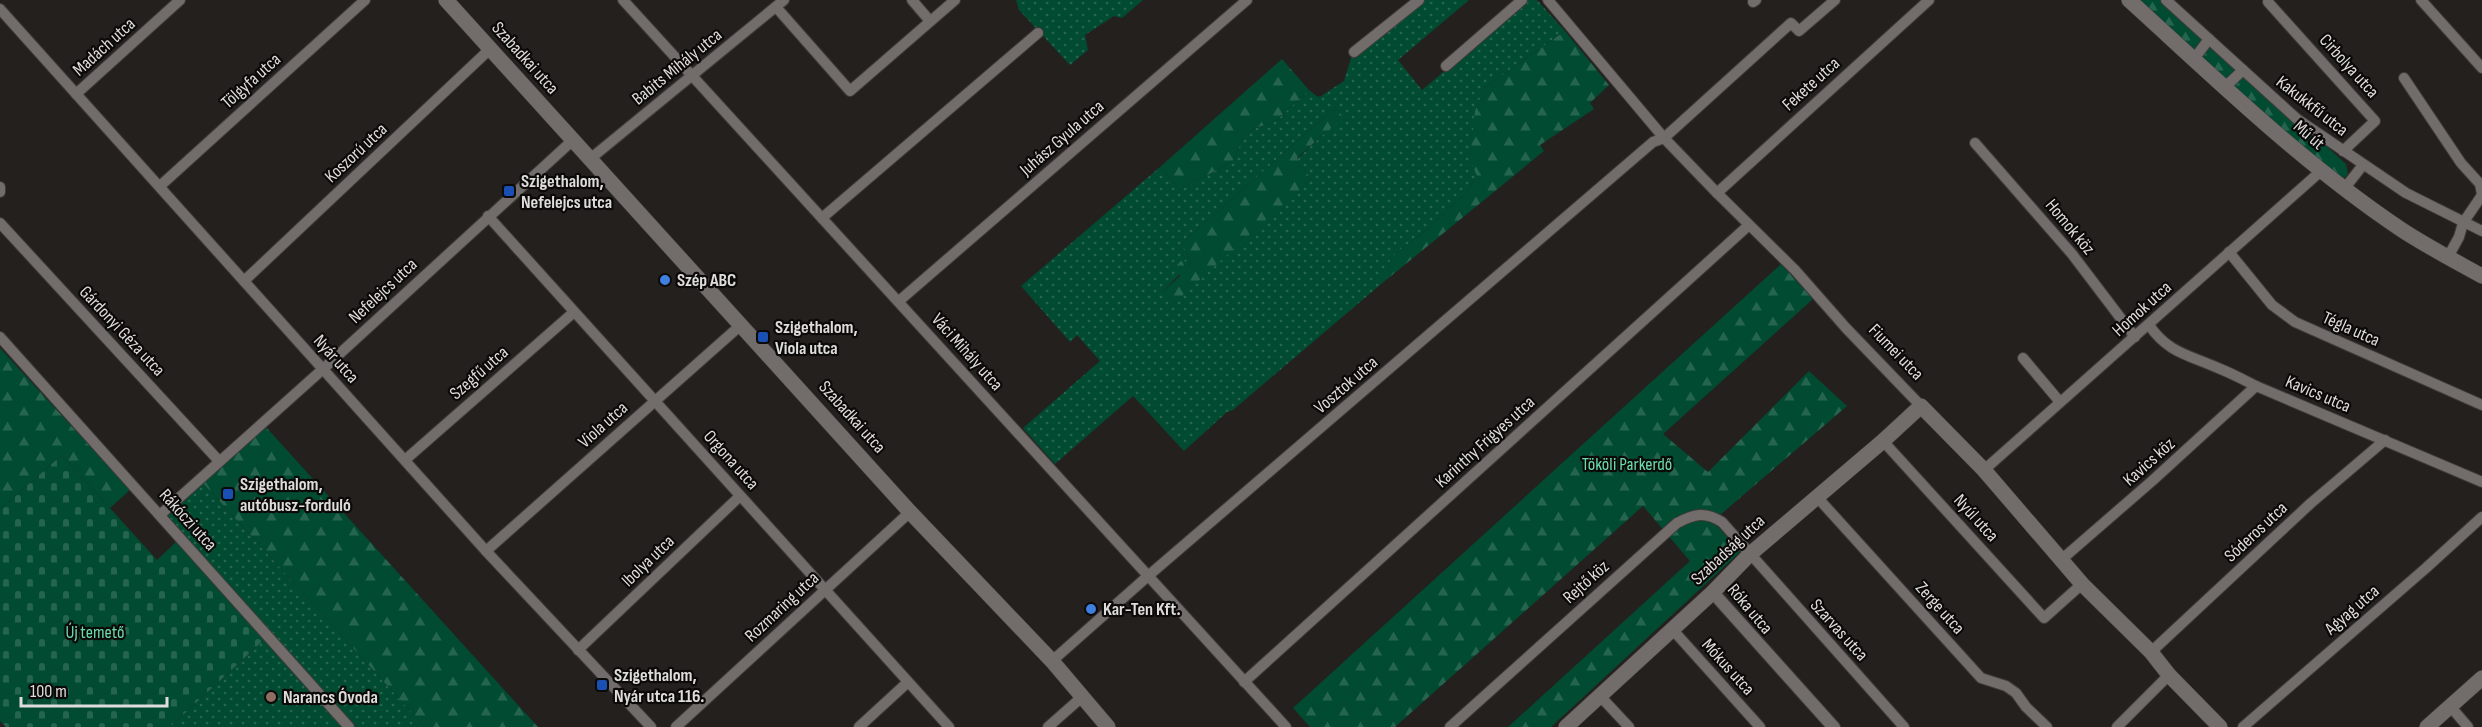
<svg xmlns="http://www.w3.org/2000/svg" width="2482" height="727" font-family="'Sofia Sans Condensed',sans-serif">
<defs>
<pattern id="grass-dots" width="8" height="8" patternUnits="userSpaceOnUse" patternTransform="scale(1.5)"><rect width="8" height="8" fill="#004b32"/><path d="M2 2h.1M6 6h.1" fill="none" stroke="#25644f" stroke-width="1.8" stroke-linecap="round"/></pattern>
<pattern id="forest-firs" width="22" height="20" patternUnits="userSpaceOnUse" patternTransform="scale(1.5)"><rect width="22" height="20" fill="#004b32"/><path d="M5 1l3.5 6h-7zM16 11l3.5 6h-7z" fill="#25644f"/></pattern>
<pattern id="cemetery-stones" width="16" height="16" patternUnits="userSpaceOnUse" patternTransform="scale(1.5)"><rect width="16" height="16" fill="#004b32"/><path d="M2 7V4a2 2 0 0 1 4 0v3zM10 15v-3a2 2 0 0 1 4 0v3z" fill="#25644f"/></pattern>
</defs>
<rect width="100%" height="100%" fill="#24201d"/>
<!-- grass -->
<g fill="url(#grass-dots)" fill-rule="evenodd">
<polygon points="1016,0 1143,0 1122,18 1114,16 1085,35 1088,50 1070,65 1019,10"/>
<path d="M1423 0H1469L1398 60 1422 90 1528 0H1537L1565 31 1484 88 1477 176 1467 192 1424 232 1397 252 1379 276 1380 285 1233 410 1227 412 1184 451 1133 396 1055 464 1023 428 1100 361 1077 335 1070 342 1021 286 1160 167 1180 190 1233 161 1243 138 1253 129 1276 121 1309 90 1318 97 1321 96 1344 81 1351 58ZM1336 107 1342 117 1297 159 1311 179 1161 293 1191 263 1182 243Z"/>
<polygon points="203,483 425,727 170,727 268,636 159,523"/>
</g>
<!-- forest -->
<g fill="url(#forest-firs)">
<polygon points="2129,0 2166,0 2346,164 2348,174 2341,181"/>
<polygon points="1565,31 1609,85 1590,103 1594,109 1540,145 1544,151 1380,285 1378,276 1397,252 1424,232 1467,192 1477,176 1470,160 1475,111 1484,88"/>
<polygon points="1282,59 1309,90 1276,121 1253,129 1243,138 1233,161 1180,190 1160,167"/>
<polygon points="1336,107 1343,117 1297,158 1311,179 1171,306 1161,293 1180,276 1177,265 1183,259 1189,266 1191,263 1182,243"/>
<polygon points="1781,264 1813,299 1663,434 1708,472 1809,371 1847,406 1713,521 1740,552 1551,727 1508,727 1690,561 1643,506 1395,727 1310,727 1293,708"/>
<polygon points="0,348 130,490 110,508 62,455 0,509"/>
<polygon points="265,426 538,727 425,727 203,483"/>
</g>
<!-- cemetery -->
<polygon fill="url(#cemetery-stones)" points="62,455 157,560 178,540 268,636 170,727 6,727 0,721 0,509"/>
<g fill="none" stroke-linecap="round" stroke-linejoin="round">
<!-- street casing -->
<g stroke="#3f3c3a" stroke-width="12">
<g id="street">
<polyline points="623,0 1286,727"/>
<polyline points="912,0 930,21"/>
<polyline points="1548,0 1664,138 1717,193 1795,270 1846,328 1921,406"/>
<polyline points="2166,0 2297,119 2406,193 2482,231"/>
<polyline points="2421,0 2482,68"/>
<polyline points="1753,2 1756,0"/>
<polyline points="2268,2 2375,121 2343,151"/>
<polyline points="776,7 850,91 955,0"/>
<polyline points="0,9 486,551 651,727"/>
<polyline points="1354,52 1419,0"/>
<polyline points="2194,59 2209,39"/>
<polyline points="1446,66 1522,0"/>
<polyline points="2404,78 2461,163 2480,184 2482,194"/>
<polyline points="2225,87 2243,70"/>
<polyline points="76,94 180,0"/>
<polyline points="1975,143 2072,254 2135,337"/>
<polyline points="590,159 784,0"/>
<polyline points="160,186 365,0"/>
<polyline points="0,187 0,192"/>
<polyline points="2344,189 2363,165"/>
<polyline points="1717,193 1929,0"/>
<polyline points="488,216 949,727"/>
<polyline points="822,218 1038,33"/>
<polyline points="0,223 219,461"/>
<polyline points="2229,252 2272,305 2295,322 2482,405"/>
<polyline points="2448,257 2459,237 2463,223 2482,195"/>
<polyline points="244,281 490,49"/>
<polyline points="899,301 1247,0"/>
<path d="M2149 325C2168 353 2189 355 2218 368 2231 373 2244 380 2256 386L2482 482"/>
<polyline points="0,337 349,727"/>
<polyline points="2023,358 2060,402"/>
<polyline points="1883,441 2044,618 2082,584"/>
<polyline points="405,460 574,312"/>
<polyline points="1984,470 2321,171"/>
<polyline points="1817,497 1981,678 2006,686 2016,693 2026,707 2047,727"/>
<polyline points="161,514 323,369 573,140"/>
<polyline points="486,551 742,324"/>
<polyline points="2061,560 2152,481 2256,386"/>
<polyline points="1672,629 1760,727"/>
<polyline points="578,650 740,496"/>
<polyline points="2151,652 2311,503 2385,440"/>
<polyline points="1052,661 1148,576 1653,142 1664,138 1791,23 1799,31 1835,0"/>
<polyline points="1244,682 1749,225"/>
<polyline points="1600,696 1629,727"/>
<polyline points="2450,706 2468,727"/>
<polyline points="676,727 910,512"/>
<polyline points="859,727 908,682"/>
<polyline points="1048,727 1082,697"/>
<path d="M1450 727 1677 523C1694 514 1705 511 1722 522L1904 727"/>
<polyline points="1832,727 1712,593 1713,591 1835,727"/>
<polyline points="2117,727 2169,675"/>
<polyline points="2243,727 2426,568 2482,517"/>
</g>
</g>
<!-- secondary casing -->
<g stroke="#3f3c3a" stroke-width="16">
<g id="secondary">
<polyline points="446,0 910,512 1052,661 1108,727"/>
<path d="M2129 0C2217 80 2303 164 2402 230 2428 247 2455 261 2482 276"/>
<polyline points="1566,727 1712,593 1749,555 1883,441 1921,406 1984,470 2082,584 2151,652 2169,675 2220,727"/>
<polyline points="2427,727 2482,678"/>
</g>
</g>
<!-- street -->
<use href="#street" stroke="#726d6a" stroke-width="10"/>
<!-- secondary -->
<use href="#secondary" stroke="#726d6a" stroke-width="15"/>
</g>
<!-- markers -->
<g fill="#1a4fb4" stroke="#0c0a09" stroke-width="2">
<rect x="503" y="185" width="12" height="12" rx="3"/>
<rect x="757" y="331" width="12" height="12" rx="3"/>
<rect x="222" y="488" width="12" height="12" rx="3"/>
<rect x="596" y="679" width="12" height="12" rx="3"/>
</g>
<g fill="#3f7fe0" stroke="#0c0a09" stroke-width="2">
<circle cx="665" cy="280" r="6"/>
<circle cx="1091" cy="609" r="6"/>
</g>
<circle fill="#8d6e63" stroke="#0c0a09" stroke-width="2" cx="271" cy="697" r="6"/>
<g text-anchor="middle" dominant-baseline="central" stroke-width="4.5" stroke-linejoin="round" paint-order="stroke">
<!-- street labels -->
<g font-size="18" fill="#dfdddb" stroke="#0c0a09">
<text transform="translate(104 47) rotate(-42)">Madách utca</text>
<text transform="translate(525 58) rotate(48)">Szabadkai utca</text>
<text transform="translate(2349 66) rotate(48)">Cirbolya utca</text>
<text transform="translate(677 67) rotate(-39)">Babits Mihály utca</text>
<text transform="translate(251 81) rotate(-42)">Tölgyfa utca</text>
<text transform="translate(1811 84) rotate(-42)">Fekete utca</text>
<text transform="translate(2312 106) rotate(38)">Kakukkfű utca</text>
<text transform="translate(2309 135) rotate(41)">Mű út</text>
<text transform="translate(1062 138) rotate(-41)">Juhász Gyula utca</text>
<text transform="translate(356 153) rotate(-43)">Koszorú utca</text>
<text transform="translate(2070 227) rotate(50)">Homok köz</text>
<text transform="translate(383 291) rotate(-43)">Nefelejcs utca</text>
<text transform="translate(2142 309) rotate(-42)">Homok utca</text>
<text transform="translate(2351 329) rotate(24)">Tégla utca</text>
<text transform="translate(122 331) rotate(47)">Gárdonyi Géza utca</text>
<text transform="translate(967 352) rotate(48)">Váci Mihály utca</text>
<text transform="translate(1896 352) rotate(46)">Fiumei utca</text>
<text transform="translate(336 359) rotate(48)">Nyár utca</text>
<text transform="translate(479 373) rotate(-41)">Szegfű utca</text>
<text transform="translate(1346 385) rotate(-41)">Vosztok utca</text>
<text transform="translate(2318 394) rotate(23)">Kavics utca</text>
<text transform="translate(852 417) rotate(48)">Szabadkai utca</text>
<text transform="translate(603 425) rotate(-42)">Viola utca</text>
<text transform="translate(1485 442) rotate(-42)">Karinthy Frigyes utca</text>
<text transform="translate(731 460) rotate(48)">Orgona utca</text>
<text transform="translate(2149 462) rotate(-42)">Kavics köz</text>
<text transform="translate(1976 518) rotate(48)">Nyúl utca</text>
<text transform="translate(188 520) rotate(48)">Rákóczi utca</text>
<text transform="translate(2256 532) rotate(-43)">Sóderos utca</text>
<text transform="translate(1728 550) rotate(-43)">Szabadság utca</text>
<text transform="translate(648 561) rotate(-44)">Ibolya utca</text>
<text transform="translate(1586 582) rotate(-42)">Rejtő köz</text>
<text transform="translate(782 607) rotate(-43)">Rozmaring utca</text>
<text transform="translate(1940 608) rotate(48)">Zerge utca</text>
<text transform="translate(1750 609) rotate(50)">Róka utca</text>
<text transform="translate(2352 610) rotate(-41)">Agyag utca</text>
<text transform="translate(1839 630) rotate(48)">Szarvas utca</text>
<text transform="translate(1728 667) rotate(48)">Mókus utca</text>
</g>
<!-- poi labels -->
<g font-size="18" font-weight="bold" fill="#dfdddb" stroke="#0c0a09" text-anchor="start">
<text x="521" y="181">Szigethalom,<tspan x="521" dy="21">Nefelejcs utca</tspan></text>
<text x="677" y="280">Szép ABC</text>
<text x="775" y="327">Szigethalom,<tspan x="775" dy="21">Viola utca</tspan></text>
<text x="240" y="484">Szigethalom,<tspan x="240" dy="21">autóbusz-forduló</tspan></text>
<text x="1103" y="609">Kar-Ten Kft.</text>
<text x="614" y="675">Szigethalom,<tspan x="614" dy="21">Nyár utca 116.</tspan></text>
<text x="283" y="697">Narancs Óvoda</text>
</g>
<!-- park labels -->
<g font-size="18" fill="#6adcab" stroke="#0c0a09">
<text x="1627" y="464">Tököli Parkerdő</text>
<text x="95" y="632">Új temető</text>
</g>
</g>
<!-- scale -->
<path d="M21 697v9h146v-9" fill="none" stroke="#dfdddb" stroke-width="3"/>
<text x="30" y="697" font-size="18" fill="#dfdddb" stroke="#0c0a09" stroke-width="4.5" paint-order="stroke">100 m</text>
</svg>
